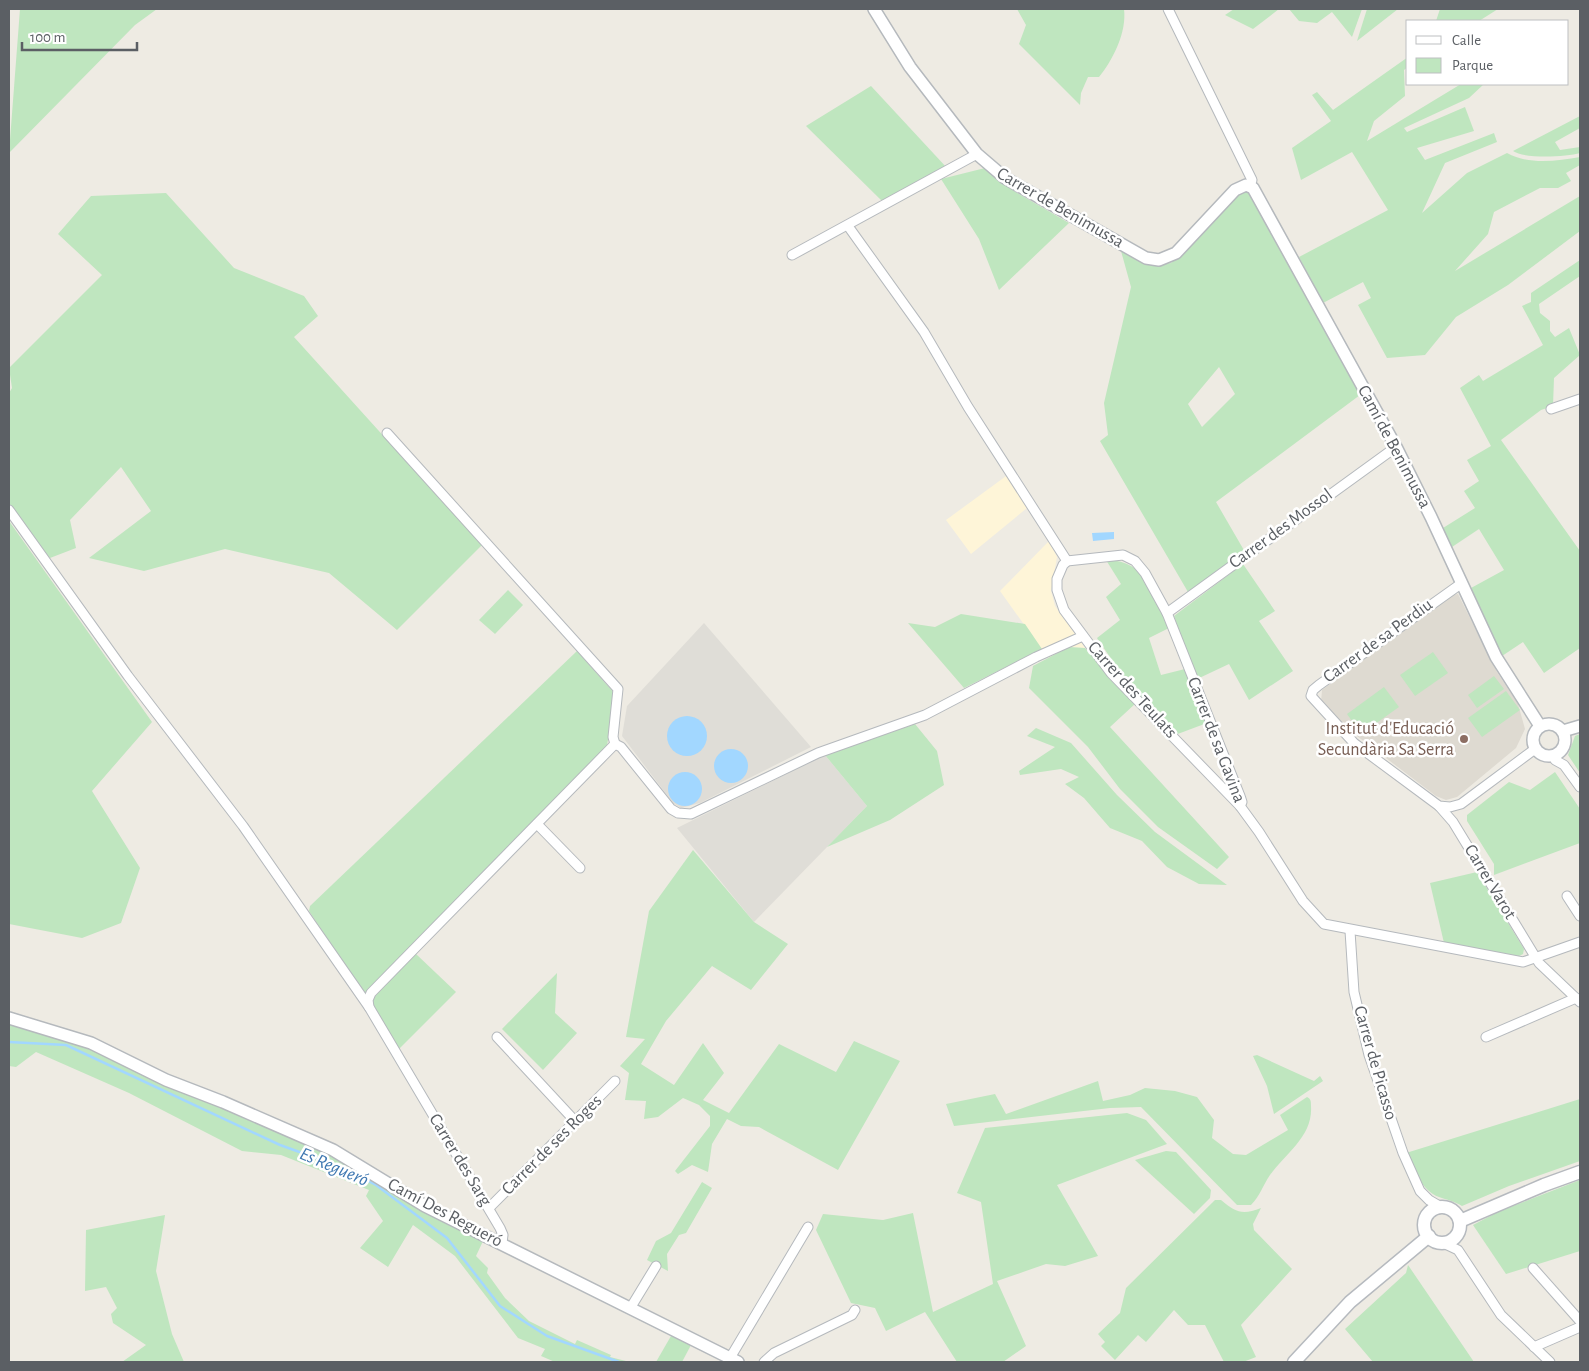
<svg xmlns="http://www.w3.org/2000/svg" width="1589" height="1371" font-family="'Alegreya Sans',sans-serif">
<rect width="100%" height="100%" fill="#eeebe3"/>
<!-- commercial -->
<g fill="#fef5d8">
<polygon points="1013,471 1013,485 1027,508 971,554 946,520"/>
<polygon points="1049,541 1057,557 1051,591 1055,606 1085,648 1069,647 1048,658 1000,591"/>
</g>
<!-- industrial -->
<g fill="#dfddd7">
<polygon points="704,623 811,747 700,803 681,808 673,803 622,736 627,706"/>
<polygon points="825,755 867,806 754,922 677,828"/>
</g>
<!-- education -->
<polygon fill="#dedad1" points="1458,594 1497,672 1518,704 1525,729 1516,748 1457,797 1446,800 1436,796 1357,736 1321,702 1322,690 1451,595"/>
<!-- green -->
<g fill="#bfe6bf" fill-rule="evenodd">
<polygon points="20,9 157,9 135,25 9,153"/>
<path d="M1017 9H1124C1127 32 1113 60 1099 77H1088L1081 93 1080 105 1019 44 1026 25Z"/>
<polygon points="1234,9 1279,9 1253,29 1225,15"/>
<polygon points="1289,9 1362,9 1352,37 1332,12 1317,23 1299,21"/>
<polygon points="1367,9 1398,9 1357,41"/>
<polygon points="1440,9 1498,9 1479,21 1436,21"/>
<path d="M1408 57V67L1404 70 1405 96 1374 121 1367 141 1461 84H1484L1469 98 1404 128 1407 132 1465 107 1474 131 1417 148 1425 160 1494 133 1497 142 1445 163 1422 213 1467 173 1507 153C1528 165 1557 161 1580 157V165L1566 173 1571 181 1558 188H1540L1494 212 1488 234 1455 271 1580 196V231L1508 285 1456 317 1425 355 1387 358 1358 305 1371 298 1363 282 1323 303 1299 257 1388 210 1352 152 1301 180 1292 148 1331 121 1312 95 1317 92 1333 110Z"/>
<polygon points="871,86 947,168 882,201 806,126"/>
<path d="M1580 116V128L1555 142 1560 150 1580 147V153C1566 157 1524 159 1513 151Z"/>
<polygon points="985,168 1014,191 1069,223 999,290 979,239 941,179"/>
<path d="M1245 191 1249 193 1360 395 1216 502 1245 552 1188 592 1100 441 1108 435 1104 403 1131 287 1121 251 1150 265 1171 263 1239 193ZM1219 367 1235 394 1202 427 1188 404Z"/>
<polygon points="166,193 234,268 304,296 318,316 294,337 482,545 397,630 329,573 225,549 144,571 89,558 151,511 121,467 70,520 76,548 50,558 9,506 9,393 12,388 9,368 102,275 58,234 91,196"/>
<polygon points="1580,260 1580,276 1539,304 1540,313 1550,321 1550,331 1555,337 1569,328 1580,355 1554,378 1553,406 1541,410 1501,440 1580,551 1580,648 1544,673 1523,642 1502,656 1471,588 1504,570 1479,529 1452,547 1443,528 1475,508 1464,491 1479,481 1467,460 1491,446 1460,388 1479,375 1483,381 1543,345 1522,306 1531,302 1531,293"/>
<polygon points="9,521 152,722 92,791 140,868 121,923 82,938 9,924"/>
<path d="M1106 560C1146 559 1155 597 1169 628L1149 638 1161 675 1185 669 1207 723 1175 735 1114 670 1116 666 1097 638 1120 620 1106 597 1121 584Z"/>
<polygon points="1243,564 1275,611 1259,621 1293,671 1249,700 1229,664 1195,680 1174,616"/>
<polygon points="508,590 523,605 495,634 479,620"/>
<polygon points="961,614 1025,624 1042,649 964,688 908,623 935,627"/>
<polygon points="1069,647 1085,648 1136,703 1110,727 1229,857 1217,869 1158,827 1120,789 1088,747 1029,688 1033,666"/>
<polygon points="577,651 615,694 607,746 364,994 309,911 310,906"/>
<polygon points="1433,652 1448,673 1415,696 1400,675"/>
<polygon points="1494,676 1504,689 1477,708 1468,695"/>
<polygon points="1384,687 1399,707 1361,734 1347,714"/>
<polygon points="1506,691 1520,710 1482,737 1468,718"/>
<polygon points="915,724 937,751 944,785 890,820 827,847 867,806 825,755"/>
<polygon points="1036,728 1071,743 1117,795 1155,832 1227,885 1199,884 1167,867 1142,841 1110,828 1084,798 1065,784 1079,777 1061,769 1020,775 1019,771 1055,747 1027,736"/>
<polygon points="1580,734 1580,773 1568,755 1575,736"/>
<polygon points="1555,772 1580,809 1580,843 1494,875 1494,864 1467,821 1467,815 1509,782 1530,790"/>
<polygon points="693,850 754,922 788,944 751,990 712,966 666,1021 641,1064 674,1085 703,1043 724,1073 703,1100 729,1113 779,1044 836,1072 854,1041 900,1061 838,1170 759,1127 741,1126 727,1119 712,1144 708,1172 692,1165 678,1174 675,1171 710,1126 710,1116 699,1105 683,1098 658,1117 644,1119 646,1101 625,1100 629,1073 620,1066 645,1039 626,1037 649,911"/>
<polygon points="1477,872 1524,949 1523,954 1519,956 1444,943 1430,883"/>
<polygon points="416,954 456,992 399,1049 370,1001"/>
<polygon points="557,973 555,1013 577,1033 543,1070 502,1029"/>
<polygon points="9,1022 75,1041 264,1124 354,1166 484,1239 476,1256 488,1268 487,1273 505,1298 529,1321 575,1344 577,1340 611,1355 610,1357 630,1362 555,1362 541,1356 545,1349 518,1338 455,1256 413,1225 388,1267 360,1248 383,1221 366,1196 369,1190 281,1155 242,1151 129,1093 36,1052 16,1067 9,1066"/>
<polygon points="1257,1055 1314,1081 1320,1076 1323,1081 1274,1114 1267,1086 1253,1056"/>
<path d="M1098 1081 1103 1101 1130 1095 1145 1088 1175 1091 1197 1097 1214 1120 1212 1138 1233 1154 1246 1155 1288 1130 1280 1115 1307 1097C1311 1099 1311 1101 1311 1106 1313 1136 1286 1153 1270 1175 1263 1185 1260 1196 1251 1205H1237L1141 1107 1110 1108 954 1126 946 1104 995 1094 1006 1114Z"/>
<path d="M1580 1099V1161L1509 1186 1462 1206C1454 1201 1447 1200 1439 1197 1422 1191 1413 1168 1406 1153Z"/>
<polygon points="1127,1113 1146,1120 1167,1144 1057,1185 1098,1256 1065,1266 1046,1264 997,1281 1026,1346 1003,1362 957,1362 925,1312 886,1331 875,1308 851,1303 816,1230 823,1214 883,1220 913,1213 933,1312 993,1284 981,1202 957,1193 985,1128"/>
<polygon points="1166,1151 1176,1152 1211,1190 1210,1198 1194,1214 1135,1160"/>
<polygon points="1580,1180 1580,1251 1506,1274 1473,1225 1500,1211"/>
<polygon points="702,1182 712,1188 686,1233 679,1235 667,1254 668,1271 647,1260 656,1241 671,1233"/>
<path d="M1215 1200H1221C1236 1213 1243 1215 1261 1208L1253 1224 1254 1230 1292 1269 1241 1325 1256 1357 1243 1362H1224L1205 1325H1188L1174 1310 1146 1342 1138 1335 1115 1360 1101 1346 1105 1342 1098 1334 1120 1313 1126 1288Z"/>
<polygon points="165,1215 156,1271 172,1334 184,1362 122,1362 146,1345 113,1323 111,1314 117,1308 106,1287 85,1291 86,1230"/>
<polygon points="1408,1265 1474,1362 1373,1362 1345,1329 1406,1273"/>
<polygon points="671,1336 691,1345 682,1362 656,1362"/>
</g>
<!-- water -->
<g fill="#a2d7ff">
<polygon points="1114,532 1114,539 1093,541 1092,533"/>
<circle cx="687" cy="736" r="20"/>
<circle cx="731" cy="766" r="17"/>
<circle cx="685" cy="789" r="17"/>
</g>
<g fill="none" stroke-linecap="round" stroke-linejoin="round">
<!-- stream -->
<polyline stroke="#a2d7ff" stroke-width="2.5" points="9,1042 66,1045 280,1145 341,1167 376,1185 447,1238 500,1306 547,1336 619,1362"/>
<!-- minor casing -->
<g stroke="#b5b9bd" stroke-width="11">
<g id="minor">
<polyline points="1168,9 1252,180 1250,186"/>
<polyline points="848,226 924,332 968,407 1067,561"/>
<polyline points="792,255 977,154"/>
<polyline points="1551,409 1580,399"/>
<polyline points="387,433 618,689 613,737 615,744"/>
<polyline points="9,510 128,676 243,826 369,1007"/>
<polyline points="1067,561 1063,565 1057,579 1057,590 1064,610 1111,673 1240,806 1259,832 1303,901 1324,924 1523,962 1580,942"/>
<polyline points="1067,561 1123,555 1135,561 1145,573 1167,613 1240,796 1242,802 1240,806"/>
<polyline points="1462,583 1319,685 1313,690 1311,696 1354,743 1439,806 1450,807 1461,804 1535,749"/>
<polyline points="1167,613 1396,447"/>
<polyline points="1554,756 1555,760 1564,765 1580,787"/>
<polyline points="1439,806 1453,822 1539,963 1580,1002"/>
<polyline points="537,824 580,868"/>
<polyline points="1567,896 1580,916"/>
<polyline points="1350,931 1354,992 1369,1055 1403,1153 1420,1191 1429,1200 1441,1207"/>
<polyline points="497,1037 575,1121"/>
<polyline points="1486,1037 1576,998"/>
<polyline points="489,1208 615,1081"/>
<polyline points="1441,1242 1458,1250 1501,1315 1550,1362"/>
<polyline points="502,1243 503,1235 500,1228 369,1007 368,1000 371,993 615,744 621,747 671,809 678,813 691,814 818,753 925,715 1036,657 1083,636"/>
<polyline points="1533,1268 1580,1321"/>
<polyline points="631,1307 656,1266"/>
<polyline points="1534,1347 1580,1327"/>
<polyline points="730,1358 808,1227"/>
<polyline points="764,1362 774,1353 852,1315 855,1310"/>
</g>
</g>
<!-- tertiary casing -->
<g stroke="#b5b9bd" stroke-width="14">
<g id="tertiary">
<polyline points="874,9 910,67 977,154 1005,178 1146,258 1159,260 1176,253 1235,190 1246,185 1253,188 1396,447 1431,517 1496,657 1540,726"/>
<circle cx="1549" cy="740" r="16"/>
<polyline points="1563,731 1580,726"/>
<polyline points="9,1018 91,1043 166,1080 223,1102 333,1150 425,1206 738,1362"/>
</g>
</g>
<!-- secondary casing -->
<g stroke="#b6babf" stroke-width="15">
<g id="secondary">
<circle cx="1442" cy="1225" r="18"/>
<polyline points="1460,1221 1544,1185 1580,1172"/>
<polyline points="1294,1362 1350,1302 1429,1236"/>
</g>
</g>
<!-- minor -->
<use href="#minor" stroke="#fff" stroke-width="9"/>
<!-- tertiary -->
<use href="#tertiary" stroke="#fff" stroke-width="11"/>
<!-- secondary -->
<use href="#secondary" stroke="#fff" stroke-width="12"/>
</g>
<!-- markers -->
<circle fill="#8d6e63" stroke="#fff" stroke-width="2" cx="1464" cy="739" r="5"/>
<g text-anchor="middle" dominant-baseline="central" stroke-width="5" stroke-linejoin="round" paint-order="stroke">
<!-- street labels -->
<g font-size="18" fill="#5b5f64" stroke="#fff">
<text transform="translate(1060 208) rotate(30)">Carrer de Benimussa</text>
<text transform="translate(1394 447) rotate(62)">Camí de Benimussa</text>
<text transform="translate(1281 529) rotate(-36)">Carrer des Mossol</text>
<text transform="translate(1378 641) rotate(-36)">Carrer de sa Perdiu</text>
<text transform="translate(1132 690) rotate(48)">Carrer des Teulats</text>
<text transform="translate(1216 740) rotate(69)">Carrer de sa Gavina</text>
<text transform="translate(1490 882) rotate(59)">Carrer Varot</text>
<text transform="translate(1375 1063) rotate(74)">Carrer de Picasso</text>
<text transform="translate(552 1145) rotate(-45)">Carrer de ses Roges</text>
<text transform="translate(460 1160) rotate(59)">Carrer des Sarg</text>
<text transform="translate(445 1213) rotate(28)">Camí Des Regueró</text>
</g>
<!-- education labels -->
<g font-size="18" fill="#785e54" stroke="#fff" text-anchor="end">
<text x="1454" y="729">Institut d'Educació<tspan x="1454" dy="21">Secundària Sa Serra</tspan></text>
</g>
<!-- water labels -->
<g font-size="19" font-style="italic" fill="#3e77b1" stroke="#fff">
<text transform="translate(334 1167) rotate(23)">Es Regueró</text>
</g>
</g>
<!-- border -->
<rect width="1589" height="1371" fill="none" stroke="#5b5f64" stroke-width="20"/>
<!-- legend -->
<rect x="1406" y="20" width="162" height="65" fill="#ffffff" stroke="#bdbfc1"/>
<rect x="1416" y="36" width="25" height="8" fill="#ffffff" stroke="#bdbfc1"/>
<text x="1452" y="45" font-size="15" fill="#5b5f64">Calle</text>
<rect x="1416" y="58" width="25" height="15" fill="#bfe6bf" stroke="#bdbfc1"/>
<text x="1452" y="70" font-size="15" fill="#5b5f64">Parque</text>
<!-- scale -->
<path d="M22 42v8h115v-8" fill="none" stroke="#5b5f64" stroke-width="2.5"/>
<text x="30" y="42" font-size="15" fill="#5b5f64" stroke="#ffffff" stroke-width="4" paint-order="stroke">100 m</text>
</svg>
